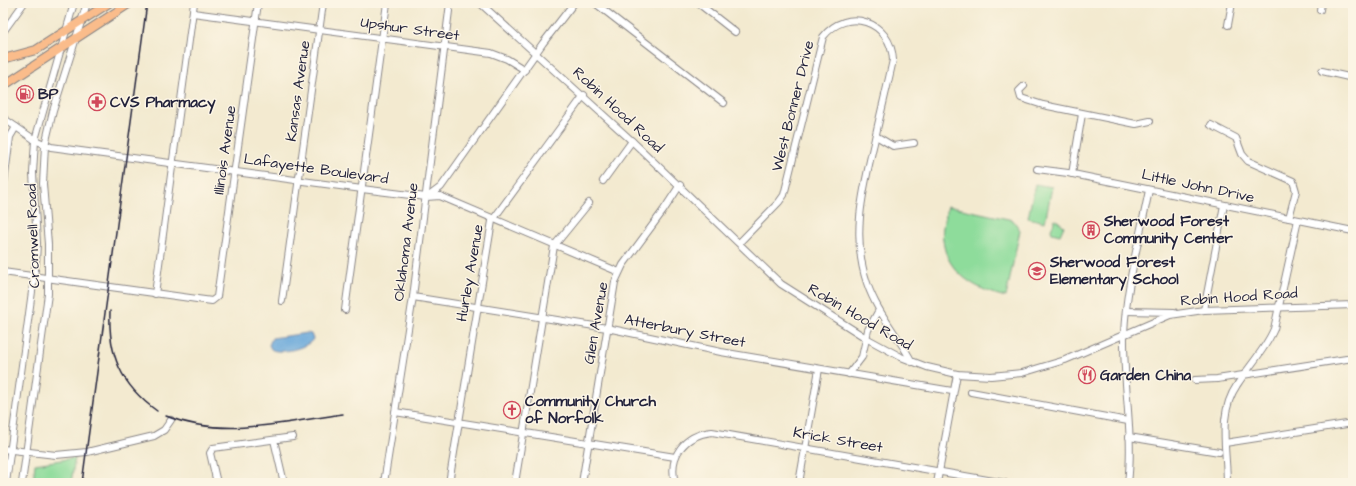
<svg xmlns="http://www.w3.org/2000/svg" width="1356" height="486" font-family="'Architects Daughter',sans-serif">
<rect width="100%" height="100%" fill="#fcf5e5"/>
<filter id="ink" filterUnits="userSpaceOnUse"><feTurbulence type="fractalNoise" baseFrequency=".025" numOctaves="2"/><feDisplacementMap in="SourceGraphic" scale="8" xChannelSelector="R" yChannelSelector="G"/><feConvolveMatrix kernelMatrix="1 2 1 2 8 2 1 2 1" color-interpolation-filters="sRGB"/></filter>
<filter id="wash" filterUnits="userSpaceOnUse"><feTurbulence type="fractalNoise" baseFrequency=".012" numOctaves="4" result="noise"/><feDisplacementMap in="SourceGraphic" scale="16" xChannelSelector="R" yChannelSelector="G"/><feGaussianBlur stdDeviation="0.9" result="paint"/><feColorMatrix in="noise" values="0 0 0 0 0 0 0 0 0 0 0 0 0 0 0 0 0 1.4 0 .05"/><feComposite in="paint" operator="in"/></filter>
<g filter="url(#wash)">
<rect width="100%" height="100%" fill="#f3ead0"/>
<!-- green -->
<g fill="#8edc9b" stroke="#587f6b">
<polygon points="1035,184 1052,187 1045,222 1028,218"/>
<path d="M948 206 1013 220 1020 230 1006 297C977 290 946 273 943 240 941 229 945 217 948 206Z"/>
<polygon points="1055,219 1064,226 1060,235 1052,233 1051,230"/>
<polygon points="75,458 71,483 33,483 35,464"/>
</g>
<!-- water -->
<path fill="#68a7da" stroke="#45648a" d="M307 333 311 334 313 339C308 348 279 355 271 349L269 345 272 338Z"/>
</g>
<g filter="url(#ink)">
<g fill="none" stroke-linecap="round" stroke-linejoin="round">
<!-- minor casing -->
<g stroke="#8a8686" stroke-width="8">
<g id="minor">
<polyline points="480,3 632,141 781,284 866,338 901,357 927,367 957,374 991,376 1022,373 1065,360 1170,315 1204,310 1353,305"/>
<polyline points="595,3 724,103"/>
<polyline points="698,3 735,32"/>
<polyline points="1320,10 1321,3"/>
<polyline points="193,13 491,53 507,59 525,70"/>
<polyline points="1228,25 1232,3"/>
<polyline points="3,32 24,3"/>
<polyline points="1322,71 1353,78"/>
<polyline points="1024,86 1019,91 1021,98 1043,105 1136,124 1150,121"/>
<polyline points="3,118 35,140 51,147 362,189 426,197 440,196 619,272"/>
<polyline points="1211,125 1236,138 1242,154 1248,161 1293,181 1296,191 1289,218"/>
<polyline points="876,136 893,146 914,143"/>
<polyline points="1037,169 1068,173 1353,231"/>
<polyline points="1072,174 1082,114"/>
<polyline points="603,181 632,141"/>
<polyline points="3,190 10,137 16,127"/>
<polyline points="429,196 441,187 543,43 574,3"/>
<path d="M739 243 779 202 784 195 823 37C847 6 891 21 893 60 887 88 880 115 874 143 863 190 851 236 867 283 877 313 898 335 912 362"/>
<polyline points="3,272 197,299 212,301 217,297 258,3"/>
<polyline points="155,294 194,3"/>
<polyline points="413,297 607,328 721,352 952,391"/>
<polyline points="282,301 323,3"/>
<polyline points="345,310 387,3"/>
<polyline points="1204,310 1224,205"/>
<polyline points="1126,311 1174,312"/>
<polyline points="849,374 862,357 868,330 879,310"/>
<polyline points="1195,380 1217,379 1353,358"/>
<polyline points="971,392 1128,421"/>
<polyline points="395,412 675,457"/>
<polyline points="1129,437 1219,452"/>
<polyline points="274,440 284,483"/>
<polyline points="1225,443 1353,423"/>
<polyline points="3,449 56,455 87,452 154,436 164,430 171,420"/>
<polyline points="6,483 36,262 37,243 33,173 35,140 74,3"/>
<polyline points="22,483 48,294 48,244 43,184 45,145 53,111 87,3"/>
<polyline points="217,483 210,453 213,448 293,437"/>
<polyline points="384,483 413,297 450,3"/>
<polyline points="449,483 492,221 584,95"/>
<polyline points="515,483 554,246 589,203"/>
<polyline points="582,483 615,282 623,265 663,211 680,185"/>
<path d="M675 483C668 456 684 435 712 432L1005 483"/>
<polyline points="799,483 819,369"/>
<polyline points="937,483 957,374"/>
<path d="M1128 483C1134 434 1123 383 1124 334 1126 286 1140 237 1149 190"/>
<path d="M1227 483C1227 450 1217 414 1237 385 1249 366 1265 350 1274 329L1298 220"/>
</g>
</g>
<!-- major casing -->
<g stroke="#8a8686" stroke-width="10">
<g id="major">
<polyline points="3,59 36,50 109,3"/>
<polyline points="3,86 130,3"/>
</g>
</g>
<!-- minor -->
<use href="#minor" stroke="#fff" stroke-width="6"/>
<!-- major -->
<use href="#major" stroke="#fabc8b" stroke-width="8"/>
<!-- rail -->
<g stroke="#22223b" stroke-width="1.5">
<path d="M110 311C108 355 121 385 157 411"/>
<path d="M166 416C223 439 285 422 343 414"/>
<polyline points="82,483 147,3"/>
</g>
</g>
</g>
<!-- icons -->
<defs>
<g id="fuel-ring" transform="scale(0.9)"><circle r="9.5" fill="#fcf5e5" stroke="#d1495b" stroke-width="1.5"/><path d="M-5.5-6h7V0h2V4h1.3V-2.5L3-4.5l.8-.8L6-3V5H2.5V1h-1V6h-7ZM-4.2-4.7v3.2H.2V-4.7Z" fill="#d1495b"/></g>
<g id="pharmacy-ring" transform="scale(0.9)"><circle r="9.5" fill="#fcf5e5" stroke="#d1495b" stroke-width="1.5"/><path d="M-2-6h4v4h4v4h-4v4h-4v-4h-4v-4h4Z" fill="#d1495b"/></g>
<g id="building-ring" transform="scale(0.9)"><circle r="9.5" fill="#fcf5e5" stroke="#d1495b" stroke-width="1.5"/><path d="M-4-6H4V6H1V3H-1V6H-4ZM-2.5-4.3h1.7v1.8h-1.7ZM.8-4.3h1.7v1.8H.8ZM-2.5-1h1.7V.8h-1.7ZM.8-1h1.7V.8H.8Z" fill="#d1495b"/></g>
<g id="school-ring" transform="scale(0.9)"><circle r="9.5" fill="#fcf5e5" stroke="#d1495b" stroke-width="1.5"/><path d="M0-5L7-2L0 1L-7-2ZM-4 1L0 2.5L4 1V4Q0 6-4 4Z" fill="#d1495b"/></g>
<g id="restaurant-ring" transform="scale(0.9)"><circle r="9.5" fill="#fcf5e5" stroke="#d1495b" stroke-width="1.5"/><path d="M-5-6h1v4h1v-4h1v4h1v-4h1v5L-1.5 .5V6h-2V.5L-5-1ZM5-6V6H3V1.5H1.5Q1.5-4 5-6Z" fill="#d1495b"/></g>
<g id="church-ring" transform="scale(0.9)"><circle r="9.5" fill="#fcf5e5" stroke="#d1495b" stroke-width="1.5"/><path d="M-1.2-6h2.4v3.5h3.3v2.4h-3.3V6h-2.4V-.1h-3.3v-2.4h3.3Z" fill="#d1495b"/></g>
</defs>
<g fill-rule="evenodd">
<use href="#fuel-ring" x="25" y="94"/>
<use href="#pharmacy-ring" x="97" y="102"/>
<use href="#building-ring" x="1091" y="230"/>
<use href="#school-ring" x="1037" y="271"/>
<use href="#restaurant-ring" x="1087" y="375"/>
<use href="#church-ring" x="512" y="410"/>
</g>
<g text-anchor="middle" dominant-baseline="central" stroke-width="3" stroke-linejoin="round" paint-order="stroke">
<!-- street labels -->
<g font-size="15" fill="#22223b" stroke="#fcf5e5">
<text transform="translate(410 29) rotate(8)">Upshur Street</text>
<text transform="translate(298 91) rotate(-82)">Kansas Avenue</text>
<text transform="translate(793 106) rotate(-76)">West Bonner Drive</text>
<text transform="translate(618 110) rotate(43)">Robin Hood Road</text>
<text transform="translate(225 150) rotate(-82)">Illinois Avenue</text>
<text transform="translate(316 169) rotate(8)">Lafayette Boulevard</text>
<text transform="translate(1198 186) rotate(12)">Little John Drive</text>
<text transform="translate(33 236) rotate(-92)">Cromwell Road</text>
<text transform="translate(406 242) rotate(-83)">Oklahoma Avenue</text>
<text transform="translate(470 273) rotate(-80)">Hurley Avenue</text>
<text transform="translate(1239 297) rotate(-4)">Robin Hood Road</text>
<text transform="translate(860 317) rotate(30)">Robin Hood Road</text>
<text transform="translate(596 323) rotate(-80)">Glen Avenue</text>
<text transform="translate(685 331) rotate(11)">Atterbury Street</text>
<text transform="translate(838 440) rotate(10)">Krick Street</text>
</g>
<!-- poi labels -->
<g font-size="15" font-weight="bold" fill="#22223b" stroke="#fcf5e5" text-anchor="start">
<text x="38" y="94">BP</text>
<text x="110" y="102">CVS Pharmacy</text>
<text x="1104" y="221">Sherwood Forest<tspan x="1104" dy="17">Community Center</tspan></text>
<text x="1050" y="262">Sherwood Forest<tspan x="1050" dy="17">Elementary School</tspan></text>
<text x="1100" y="375">Garden China</text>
<text x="525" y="401">Community Church<tspan x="525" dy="17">of Norfolk</tspan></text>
</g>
</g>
<!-- margin -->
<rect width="1356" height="486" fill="none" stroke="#fcf5e5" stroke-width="16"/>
</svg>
